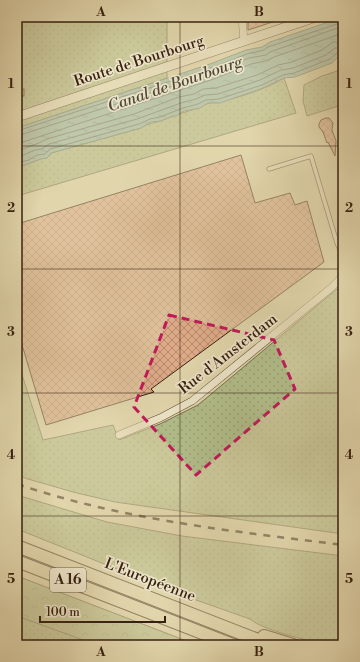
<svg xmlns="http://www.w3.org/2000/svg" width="360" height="662" font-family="'Libre Bodoni',serif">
<defs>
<pattern id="grass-dots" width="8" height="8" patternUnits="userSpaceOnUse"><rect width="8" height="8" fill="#b1bd8a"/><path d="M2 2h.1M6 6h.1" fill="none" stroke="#99a276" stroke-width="1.8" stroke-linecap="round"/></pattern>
<pattern id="forest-crowns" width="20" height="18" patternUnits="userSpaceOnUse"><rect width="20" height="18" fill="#b1bd8a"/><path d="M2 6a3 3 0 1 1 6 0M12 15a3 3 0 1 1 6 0" fill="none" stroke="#99a276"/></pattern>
<pattern id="water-ripples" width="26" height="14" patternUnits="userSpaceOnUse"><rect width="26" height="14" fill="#94b8ac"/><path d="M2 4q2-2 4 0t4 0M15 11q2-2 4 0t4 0" fill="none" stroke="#7a958b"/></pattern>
<pattern id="building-cross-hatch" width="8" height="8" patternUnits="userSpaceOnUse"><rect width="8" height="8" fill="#e0ac8a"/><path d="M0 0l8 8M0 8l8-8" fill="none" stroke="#b78c6f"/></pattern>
</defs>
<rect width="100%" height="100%" fill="#e1d5ab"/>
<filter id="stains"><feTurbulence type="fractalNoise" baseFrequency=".005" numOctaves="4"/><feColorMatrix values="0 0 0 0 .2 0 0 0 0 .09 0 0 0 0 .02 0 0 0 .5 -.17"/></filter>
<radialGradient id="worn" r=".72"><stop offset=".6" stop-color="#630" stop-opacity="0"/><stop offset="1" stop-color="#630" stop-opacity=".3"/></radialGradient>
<!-- grass -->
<g fill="url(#grass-dots)" stroke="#746f4e">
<polygon points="17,17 167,17 167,78 17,128"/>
<polygon points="343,69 343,188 338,106 307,116 303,101 304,85 322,76"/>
<path d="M284 78 296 113 17 196V167C28 165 38 159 49 156L51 153 141 128C148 123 155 123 163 120 175 115 186 112 198 108 202 107 205 104 209 103 230 101 265 90 284 78Z"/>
<polygon points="343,284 343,534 115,502 73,492 28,479 17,475 17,359 43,440 113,425 119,440 160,424 198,405"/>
<path d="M17 495 107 522 182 536 343 556V645C321 645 302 639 281 633 270 629 259 626 250 619L179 594 17 529Z"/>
<polygon points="17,576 197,645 17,645"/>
</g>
<!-- forest -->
<polygon fill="url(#forest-crowns)" stroke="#746f4e" points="17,576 197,645 97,645 17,616"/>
<!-- water -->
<path fill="url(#water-ripples)" stroke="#6f7c6e" d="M343 17V58L339 56 332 63 295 77 284 78 263 88 220 103H208L200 108 184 111 176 116H173L161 121 151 122 141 128 51 153 47 158C36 159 28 165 17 167V128L210 64 246 50 262 47 270 42Z"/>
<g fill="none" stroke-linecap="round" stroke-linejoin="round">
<!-- shore -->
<g stroke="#666c5e" stroke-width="1">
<polyline points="17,131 211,68 247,54 264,50 268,47 340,23 342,20 343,17"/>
<polyline points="17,136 213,73 249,58 266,55 270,52 343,26"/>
<polyline points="17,142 23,142 214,79 251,64 266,61 274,57 343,33"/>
<polyline points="17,151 39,143 47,139 134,114 179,97 194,94 203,89 216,88 257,75 278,65 292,62 322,50 333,42 343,42"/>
<polyline points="17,158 35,150 42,149 49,144 137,119 181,103 196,99 205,95 218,94 260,80 281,70 293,68 326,55 335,48 343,48"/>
<polyline points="17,163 29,160 37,155 45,154 50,149 139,124 150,119 160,117 183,108 198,104 206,100 219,99 262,85 283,75 294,73 330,59 337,53 343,53"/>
</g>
</g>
<!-- building -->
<g fill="url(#building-cross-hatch)" stroke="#382111">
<polygon points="248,17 285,17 285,18 248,30"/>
<rect x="17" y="89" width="7" height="7"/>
<polygon points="326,118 329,118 333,123 332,130 336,141 335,156 328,142 327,143 323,132 319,127 319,124 321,120"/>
<polygon points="241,155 255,203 290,193 295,205 307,201 324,262 151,389 154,392 46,425 17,328 17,224"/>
</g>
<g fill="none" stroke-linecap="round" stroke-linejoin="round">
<!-- service casing -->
<g stroke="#624e38" stroke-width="5">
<polyline id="service" points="269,169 311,156 337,243 343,257"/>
</g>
<!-- minor casing -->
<g stroke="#624e38" stroke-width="8">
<g id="minor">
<polyline points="242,17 244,41"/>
<polyline points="119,435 160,418 192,401 331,288 343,276"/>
</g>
</g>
<!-- secondary casing -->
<g stroke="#382111" stroke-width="10">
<polyline id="secondary" points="17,117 316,17"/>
</g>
<!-- motorway casing -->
<g stroke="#382111" stroke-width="14">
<g id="motorway">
<polyline points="17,546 271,645"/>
<polyline points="17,561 233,645"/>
<polyline points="264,636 293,645"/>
</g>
</g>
<!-- service -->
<use href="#service" stroke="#ece4c8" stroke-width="3.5"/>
<!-- minor -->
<use href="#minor" stroke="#ece4c8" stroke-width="7"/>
<!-- secondary -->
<use href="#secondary" stroke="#ece4c8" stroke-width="9"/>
<!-- motorway -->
<use href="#motorway" stroke="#e1d5ab" stroke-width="12"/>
<!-- rail -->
<path stroke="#382111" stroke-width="2.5" stroke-dasharray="7 7" stroke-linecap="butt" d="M17 484C123 520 232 531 343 545"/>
</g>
<!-- marked area -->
<path d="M0 0H360V662H0ZM169 315 274 340 295 389 196 475 134 407Z" fill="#e1d5ab" fill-opacity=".55" fill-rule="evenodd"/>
<path fill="none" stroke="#c2185b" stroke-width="3" stroke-dasharray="8 5" stroke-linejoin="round" d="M169 315 274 340 295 389 196 475 134 407Z"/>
<!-- grid -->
<path fill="none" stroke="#382111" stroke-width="1" stroke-opacity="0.55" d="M180 17V645M17 146H343M17 269H343M17 393H343M17 516H343"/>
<g text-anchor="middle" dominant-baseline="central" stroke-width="3.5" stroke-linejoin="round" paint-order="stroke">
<!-- shield labels -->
<rect fill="#ece4c8" stroke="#6e5c48" stroke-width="1" x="50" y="568" width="36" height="24" rx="3"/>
<g font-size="14" font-weight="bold" fill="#382111">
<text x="68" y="580">A 16</text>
</g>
<!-- street labels -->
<g font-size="15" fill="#382111" stroke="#ece4c8">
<text transform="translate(139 61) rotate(-18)">Route de Bourbourg</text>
<text transform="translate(228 354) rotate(-38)">Rue d'Amsterdam</text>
<text transform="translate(150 580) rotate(21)">L'Européenne</text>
</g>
<!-- water labels -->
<g font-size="16" font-style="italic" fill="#4f4738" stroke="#ece4c8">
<text transform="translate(175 84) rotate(-19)">Canal de Bourbourg</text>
</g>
</g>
<!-- margin -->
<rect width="360" height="662" fill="none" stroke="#e1d5ab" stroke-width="44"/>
<!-- scale -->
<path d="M40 616v6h125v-6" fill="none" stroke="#382111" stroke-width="2"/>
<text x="46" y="616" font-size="12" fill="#382111" stroke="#ece4c8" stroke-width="3" paint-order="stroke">100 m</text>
<rect x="22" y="22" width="316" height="618" fill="none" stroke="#382111" stroke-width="1.5"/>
<g font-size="13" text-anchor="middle" font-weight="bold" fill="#382111">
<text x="101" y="16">A</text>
<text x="259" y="16">B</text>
<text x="11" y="88">1</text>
<text x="349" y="88">1</text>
<text x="11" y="212">2</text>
<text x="349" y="212">2</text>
<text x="11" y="336">3</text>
<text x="349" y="336">3</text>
<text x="11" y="459">4</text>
<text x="349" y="459">4</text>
<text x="11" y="583">5</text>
<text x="349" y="583">5</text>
<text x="101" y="656">A</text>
<text x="259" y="656">B</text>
</g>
<rect width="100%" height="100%" filter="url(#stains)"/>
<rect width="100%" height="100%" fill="url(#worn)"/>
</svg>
